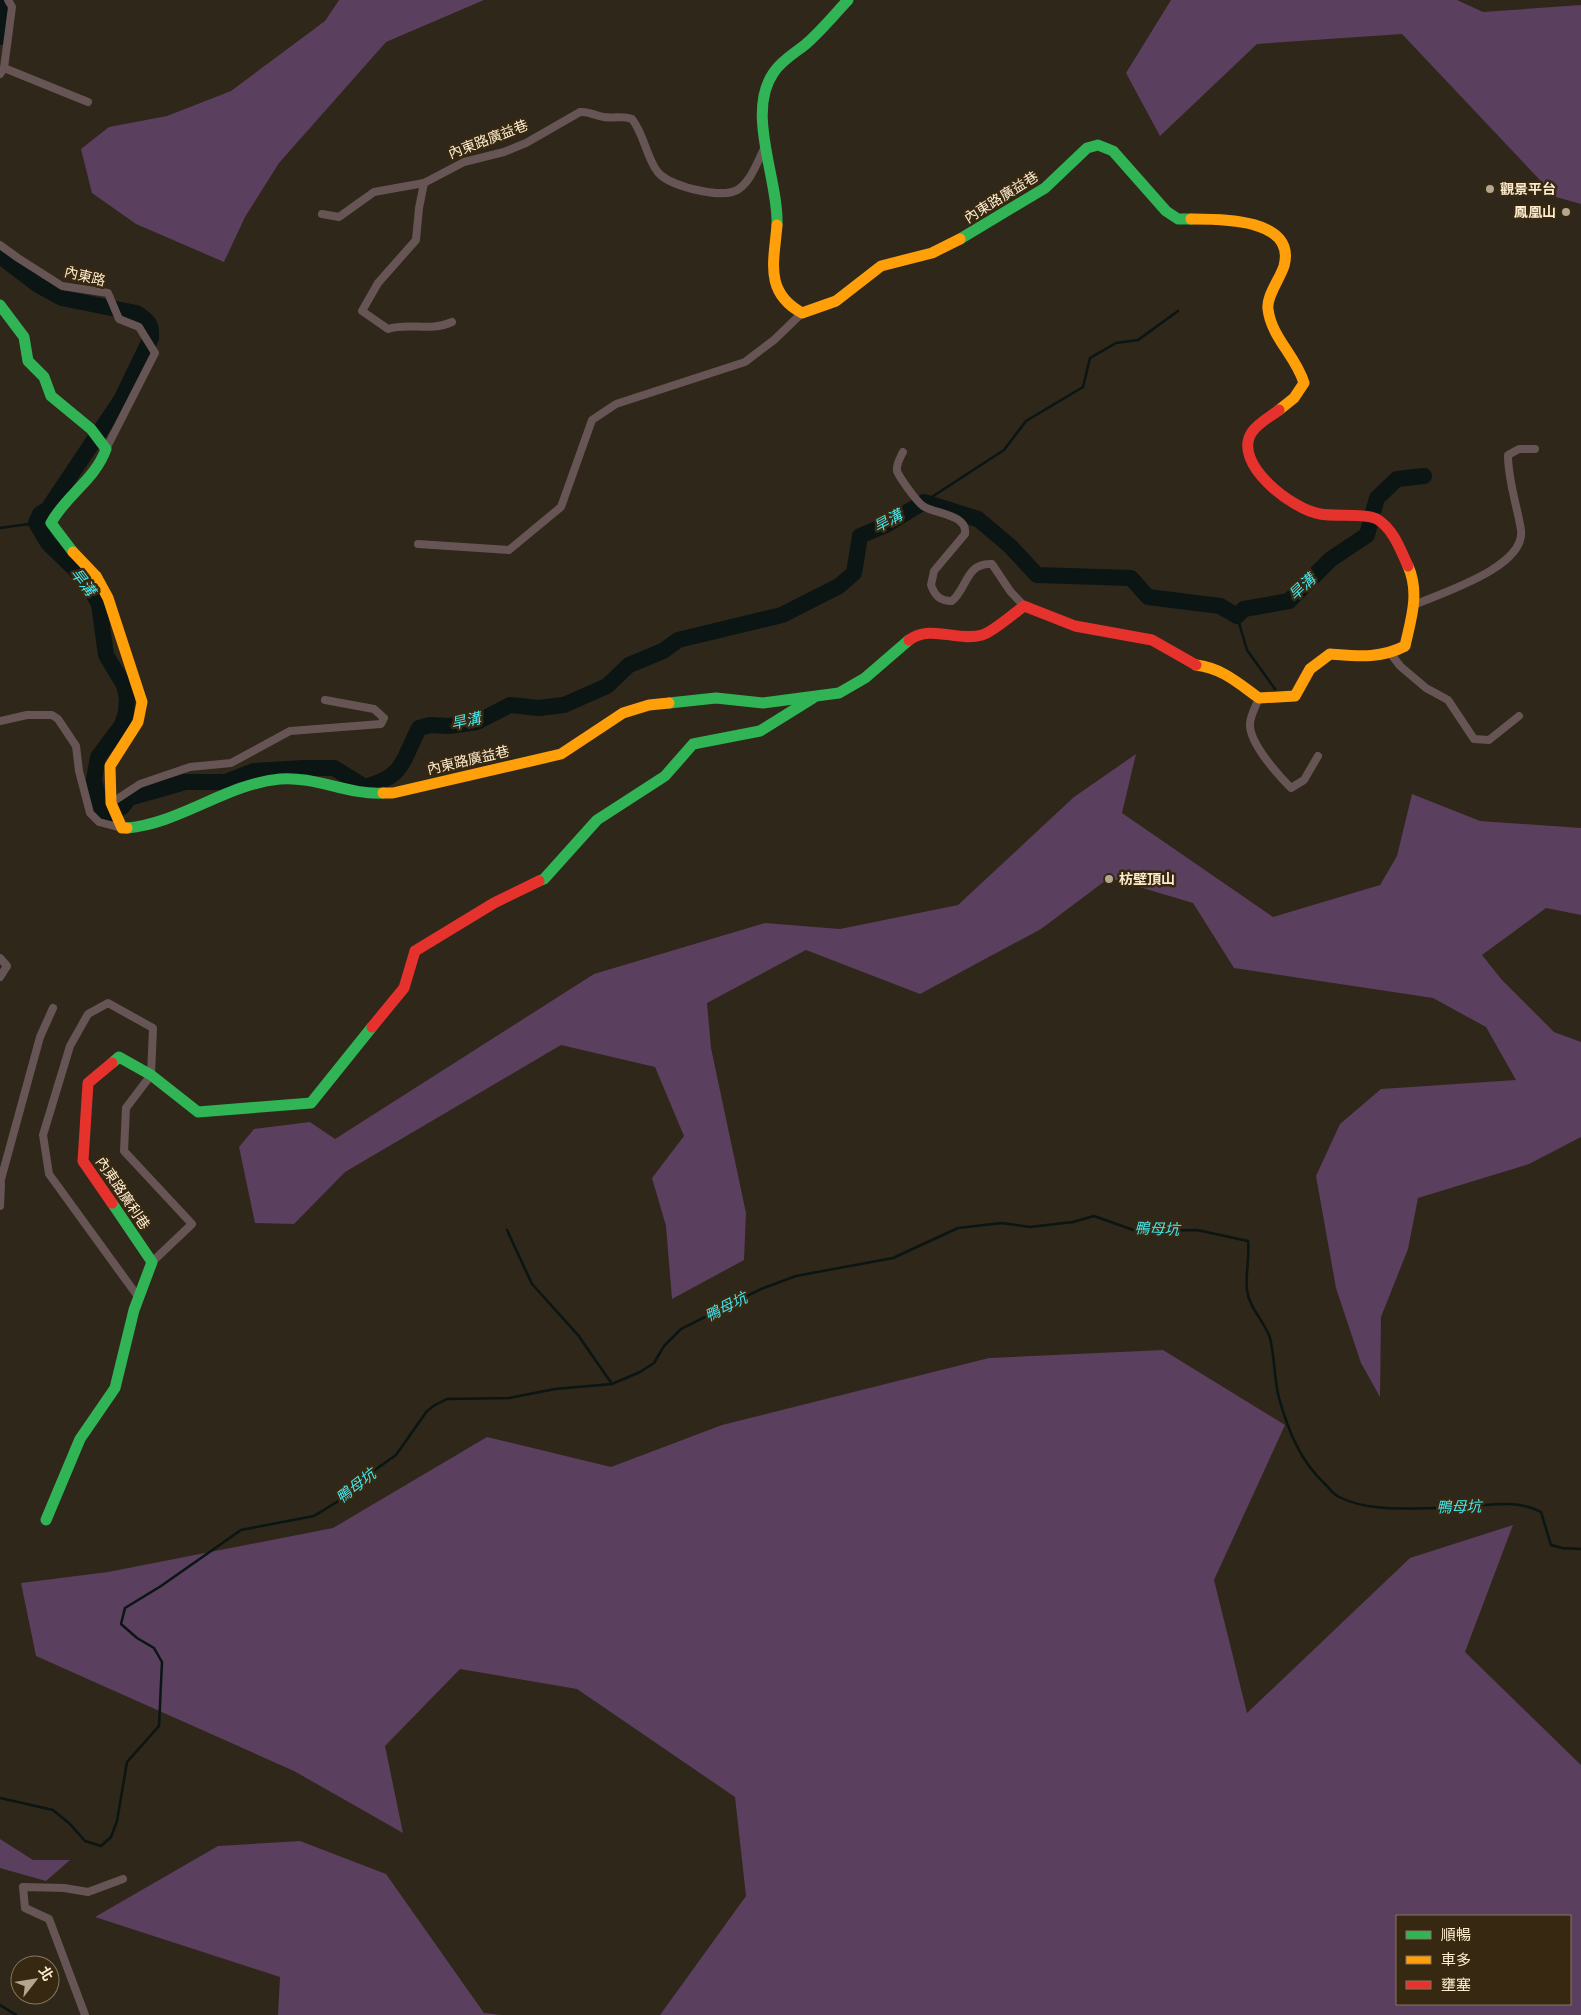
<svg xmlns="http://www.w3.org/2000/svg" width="1581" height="2015" font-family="Roboto,'Noto Sans TC',sans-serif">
<rect width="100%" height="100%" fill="#2f2719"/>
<!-- green -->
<g fill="#5a3f5e" fill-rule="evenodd">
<polygon points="339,0 484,0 386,42 279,163 245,217 224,262 136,224 92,193 81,149 109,127 167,116 231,91 325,21"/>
<polygon points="1171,0 1457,0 1483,12 1581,5 1581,204 1556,197 1402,34 1257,44 1160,136 1126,73"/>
<polygon points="1136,754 1122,813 1273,917 1380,885 1397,856 1412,794 1480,821 1581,828 1581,915 1546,908 1482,955 1502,980 1554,1032 1581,1042 1581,1137 1529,1164 1418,1198 1408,1249 1381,1317 1380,1397 1361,1363 1336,1288 1316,1176 1340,1124 1381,1089 1516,1080 1486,1027 1433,998 1234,968 1193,903 1109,878 1041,929 920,994 806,950 707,1003 711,1048 746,1213 744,1260 672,1299 666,1226 652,1178 684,1136 655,1067 561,1045 345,1172 294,1224 255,1223 239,1147 254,1129 310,1122 335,1139 594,974 765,923 840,929 958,905 1074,797"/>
<path d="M1163 1350 1285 1425 1214 1580 1247 1713 1410 1558 1513 1525 1465 1652 1581 1765V2015H660L746 1896 735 1797 577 1689 460 1669 385 1746 403 1833 294 1771 36 1656 21 1583 108 1572 333 1528 487 1437 611 1467 722 1425 989 1358ZM1570 1916V2004H1397V1916Z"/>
<polygon points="0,1839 33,1860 70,1860 46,1881 0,1868"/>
<polygon points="300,1841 386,1874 484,2013 502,2015 278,2015 280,1977 95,1917 218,1846"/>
</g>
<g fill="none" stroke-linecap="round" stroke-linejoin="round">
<!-- stream -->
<g stroke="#0a1514" stroke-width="2.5">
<polyline points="924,502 1004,450 1026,421 1083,387 1090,358 1116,343 1138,340 1178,311"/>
<polyline points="0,528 36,523"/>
<polyline points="1237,616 1247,650 1275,689"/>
<polyline points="507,1230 532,1284 578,1335 612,1384"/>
<path d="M0 1798 53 1810 70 1824 85 1841 101 1846 111 1837 117 1821 127 1762 159 1726 162 1662 154 1648 137 1638 121 1624 125 1608 161 1586 241 1530 314 1516 340 1500 372 1472 396 1455 427 1411 435 1405 447 1399 509 1398 555 1389 612 1384 640 1372 654 1363 664 1346 681 1329 761 1289 796 1276 893 1258 958 1228 1002 1223 1030 1227 1073 1222 1094 1216 1136 1231 1197 1230 1248 1241C1250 1258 1245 1274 1247 1290 1249 1308 1265 1322 1270 1338 1275 1358 1274 1379 1279 1398 1288 1430 1300 1461 1325 1484 1329 1488 1333 1494 1339 1497 1369 1512 1408 1508 1440 1508 1472 1509 1512 1496 1541 1512L1551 1545 1562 1548 1581 1549"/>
<polyline points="0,2005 16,2015"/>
</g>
<!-- river -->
<g stroke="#0a1514" stroke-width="16">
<polyline points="0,7 2,30 0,37"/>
<path d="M0 256 38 285 62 298 136 313C148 320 152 324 151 338L121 400 48 509 40 514 36 523 48 543 85 579 99 604 106 655 124 685 127 698 126 712 122 725 98 757 94 780 101 810 109 814 122 807 129 798 185 782H226L254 771 304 768H334L365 787C405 776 402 761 419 728L430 725 449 726 477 722 510 705 539 708 564 705 607 686 629 665 663 651 678 640 782 615 839 586 854 573 860 536 886 525 924 502 978 519 1010 546 1037 575 1131 578 1148 597 1220 606 1237 616 1244 609 1289 601 1331 559 1367 535 1377 498 1397 479 1424 476"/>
</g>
<!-- street -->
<g stroke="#665554" stroke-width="8">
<polyline points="4,68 88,102"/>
<polyline points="0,74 4,68 12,7 8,0"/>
<path d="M424 183 419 208 416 240 378 283 362 311 388 329C409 322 430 332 452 322"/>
<path d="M322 214 339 217 374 192 424 183 464 162 504 152 526 143 580 112C589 111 595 116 604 117 614 119 622 115 632 119 644 134 646 156 657 171 667 186 718 198 735 191 750 185 758 160 765 147"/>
<polyline points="0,245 18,258 62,286 108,293 119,319 139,327 155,353 106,449"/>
<path d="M903 452C900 458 896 464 897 471 899 477 917 502 923 506 934 514 968 514 965 534L934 571 931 585C935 596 940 601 952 601 967 589 966 562 992 564L1010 591 1024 606"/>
<polyline points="418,544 509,550 561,507 592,420 616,404 745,362 774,340 802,313"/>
<path d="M1414 605C1441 593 1526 567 1521 530 1517 505 1508 481 1508 455L1519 449H1535"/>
<polyline points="1391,654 1400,666 1426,688 1448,700 1474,739 1489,740 1519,716"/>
<path d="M1259 698C1256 706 1250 716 1250 724 1249 743 1279 776 1291 788L1304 780 1318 756"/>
<polyline points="0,721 27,715 52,715 58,719 76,746 79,771 90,813 99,822 122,828"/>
<polyline points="111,803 140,784 190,767 231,763 290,731 381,724 384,718 374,709 325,700"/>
<polyline points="0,958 7,966 0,977"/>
<polyline points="0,1183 40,1037 53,1008"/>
<polyline points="0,1206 1,1184"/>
<polyline points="139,1298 49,1174 43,1135 70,1046 88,1014 108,1003 153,1028 151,1075 126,1108 124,1151 192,1224 152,1262"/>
<polyline points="85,2015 49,1919 25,1908 23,1887 64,1888 88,1892 123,1879"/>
</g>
<!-- fast -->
<g stroke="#30b455" stroke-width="11">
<path d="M777 225C779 180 745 112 774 72 782 60 795 53 806 44 821 31 834 15 848 0"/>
<polyline points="960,239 1045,188 1087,148 1098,145 1113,151 1166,211 1178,219 1191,219"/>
<path d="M0 305 24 337 28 361 44 377 51 396 91 429 106 449C95 480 66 495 51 523L73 552"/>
<polyline points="669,703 716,698 763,703 839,693 865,678 909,640"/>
<path d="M127 828C181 823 226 784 280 779 315 776 348 795 383 793"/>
<polyline points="539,881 544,879 597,820 665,776 693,744 760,731 813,698"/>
<polyline points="112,1063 119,1057 151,1075 198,1112 311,1103 372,1027"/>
<polyline points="46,1520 80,1439 115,1388 134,1310 152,1262 112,1203"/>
</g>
<!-- slow -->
<g stroke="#ff9f0a" stroke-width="11">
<path d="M1191 219C1220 219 1297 218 1284 266 1280 279 1266 296 1268 309 1271 337 1296 356 1304 383L1294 398 1279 410"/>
<path d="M777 225C774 262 764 292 802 313L836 301 881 266 932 253 960 239"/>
<polyline points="73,552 96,576 108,598 142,702 138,722 110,766 111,803 122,828 127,828"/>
<path d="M1196 665C1222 668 1238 683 1259 698L1295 696 1310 669 1330 654C1357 656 1380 659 1405 646 1411 619 1420 593 1408 566"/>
<polyline points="383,793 393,793 561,754 623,713 649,705 669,703"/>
</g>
<!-- jam -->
<g stroke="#e5322d" stroke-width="11">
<path d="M1279 410C1271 416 1257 424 1252 432 1231 463 1293 510 1320 514 1334 517 1365 513 1377 519 1394 530 1400 549 1408 566"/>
<path d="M909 640C931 624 957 642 982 635 993 632 1013 614 1024 606L1075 626 1152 640 1196 665"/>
<polyline points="372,1027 404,988 415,951 494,903 539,881"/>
<polyline points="112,1203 83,1161 88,1083 112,1063"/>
</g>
</g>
<!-- markers -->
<g fill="#b5a68f" stroke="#372911" stroke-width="2">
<circle cx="1490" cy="189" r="5"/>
<circle cx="1566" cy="212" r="5"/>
<circle cx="1109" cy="879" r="5"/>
</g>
<g text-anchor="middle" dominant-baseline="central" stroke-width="5" stroke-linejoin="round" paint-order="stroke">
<!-- street labels -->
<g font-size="14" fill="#fdebce" stroke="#372911">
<text transform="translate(488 139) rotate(-21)">內東路廣益巷</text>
<text transform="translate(1001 197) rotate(-32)">內東路廣益巷</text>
<text transform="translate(85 276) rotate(14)">內東路</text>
<text transform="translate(468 760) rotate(-13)">內東路廣益巷</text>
<text transform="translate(123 1193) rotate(56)">內東路廣利巷</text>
</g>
<!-- poi labels -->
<g font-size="14" font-weight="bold" fill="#fdebce" stroke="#372911" text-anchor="start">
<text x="1500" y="189">觀景平台</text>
<text x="1556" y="212" text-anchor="end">鳳凰山</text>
<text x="1119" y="879">枋壁頂山</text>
</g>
<!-- water labels -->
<g font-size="15" font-style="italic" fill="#45e5ed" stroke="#372911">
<text transform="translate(888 521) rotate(-28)">旱溝</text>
<text transform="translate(83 582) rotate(53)">旱溝</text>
<text transform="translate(1302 587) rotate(-43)">旱溝</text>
<text transform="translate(466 721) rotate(-12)">旱溝</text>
<text transform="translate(1157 1229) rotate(2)">鴨母坑</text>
<text transform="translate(726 1307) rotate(-27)">鴨母坑</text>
<text transform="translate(356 1486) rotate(-38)">鴨母坑</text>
<text transform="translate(1459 1507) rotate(-1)">鴨母坑</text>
</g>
</g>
<!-- legend -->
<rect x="1396" y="1915" width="175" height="90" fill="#372911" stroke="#86775d"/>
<rect x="1406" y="1931" width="25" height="8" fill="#30b455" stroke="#86775d"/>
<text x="1441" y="1940" font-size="15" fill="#fdebce">順暢</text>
<rect x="1406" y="1956" width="25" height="8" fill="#ff9f0a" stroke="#86775d"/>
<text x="1441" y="1965" font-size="15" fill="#fdebce">車多</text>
<rect x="1406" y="1981" width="25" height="8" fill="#e5322d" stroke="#86775d"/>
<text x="1441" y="1990" font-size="15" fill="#fdebce">壅塞</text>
<!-- north arrow -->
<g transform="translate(35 1980) rotate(59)"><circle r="24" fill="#372911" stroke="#86775d"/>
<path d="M0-4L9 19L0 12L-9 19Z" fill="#b5a68f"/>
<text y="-8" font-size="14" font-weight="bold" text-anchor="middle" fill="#fdebce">北</text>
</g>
</svg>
